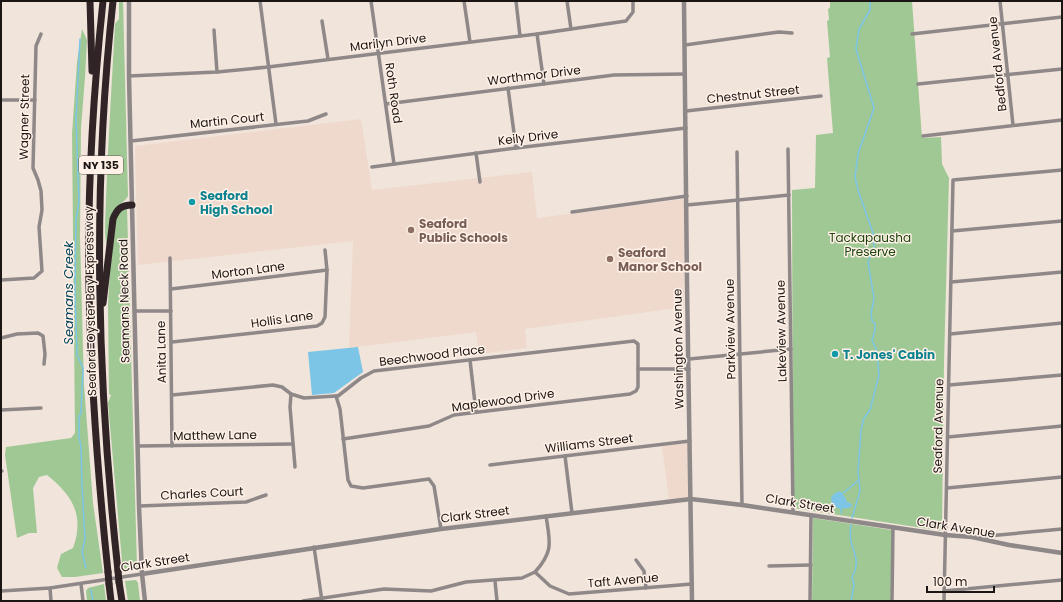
<svg xmlns="http://www.w3.org/2000/svg" width="1063" height="602" font-family="Poppins,sans-serif">
<rect width="100%" height="100%" fill="#f1e4db"/>
<!-- built -->
<g fill="#eed9cc">
<polygon points="361,119 372,190 532,172 537,218 685,199 684,307 525,329 527,348 479,354 476,332 349,348 353,241 138,265 135,146"/>
<polygon points="689,443 689,498 669,500 662,446"/>
</g>
<!-- green -->
<g fill="#a0c894">
<path d="M119 1H123L128 196C125 202 118 204 115 210 110 218 109 238 108 248 103 239 106 210 106 199 108 140 112 82 115 24L119 19Z"/>
<polygon points="830,1 912,1 922,138 941,137 942,164 949,178 944,362 942,531 793,508 792,190 815,188 816,135 833,133 827,58 830,57 827,21 829,20 828,9 830,8"/>
<path d="M82 29 87 40 85 77 81 128 80 237 84 385 93 503 103 573 75 577H62L57 568 61 554 73 548C85 515 72 495 47 475L39 477 33 488 37 533H29L17 538 5 455 6 447 71 438 75 433 72 134 77 62Z"/>
<polygon points="127,207 137,567 133,568 133,570 123,572 108,403 111,395 109,394 108,305 111,254 116,215"/>
<polygon points="813,518 892,530 891,601 812,601"/>
<polygon points="136,580 138,583 140,601 128,601 125,581"/>
<polygon points="104,584 106,601 87,601 86,591 88,588"/>
</g>
<!-- water -->
<g fill="#7cc5e7">
<polygon points="358,347 363,372 334,393 312,395 308,352"/>
<path d="M840 491 845 497 847 502 852 504 851 507C845 509 837 510 832 505L831 497 835 493Z"/>
</g>
<g fill="none" stroke-linecap="round" stroke-linejoin="round">
<!-- stream -->
<g stroke="#7cc5e7" stroke-width="1.5">
<polyline points="80,39 76,120 79,202 76,220 75,292 77,355 83,368 81,412 79,418 79,437 81,447 82,486 85,539 82,552 86,568"/>
<polyline points="842,494 859,480"/>
<polyline points="830,512 832,504"/>
<polyline points="841,513 841,507"/>
<polyline points="852,518 860,491 858,471 861,430 864,418 870,410 879,375 877,351 872,340 875,330 875,324 872,321 871,313 874,299 868,262 874,247 874,236 858,190 855,177 858,154 874,108 856,49 859,29 870,10 870,1"/>
<path d="M851 525C850 530 850 536 851 542 855 555 860 563 852 577L854 584 851 601"/>
<polyline points="91,590 93,601"/>
</g>
<!-- minor -->
<g stroke="#8f8889" stroke-width="3.5">
<polyline points="260,1 276,124"/>
<polyline points="371,1 394,164"/>
<polyline points="464,1 470,42"/>
<polyline points="516,1 520,36"/>
<polyline points="567,1 571,29"/>
<polyline points="1000,1 1013,125"/>
<polyline points="322,21 328,59"/>
<polyline points="214,30 217,72"/>
<polyline points="537,34 544,84"/>
<polyline points="912,34 1062,17"/>
<polyline points="685,45 779,32 792,33"/>
<polyline points="129,76 217,72 268,67 537,34 626,21 633,12 633,1"/>
<polyline points="918,84 1062,69"/>
<polyline points="508,88 516,148"/>
<polyline points="1,100 35,100"/>
<polyline points="386,104 614,75 685,74"/>
<polyline points="686,111 821,96"/>
<polyline points="923,136 1062,120"/>
<polyline points="131,141 308,121 326,114"/>
<polyline points="788,149 793,512"/>
<polyline points="737,152 742,505"/>
<polyline points="476,153 480,182"/>
<polyline points="372,167 516,148 686,128"/>
<polyline points="687,205 789,195"/>
<polyline points="572,212 687,196"/>
<polyline points="952,231 1062,221"/>
<polyline points="170,258 172,446"/>
<polyline points="1,280 34,278 42,271 39,227 42,210 41,191 38,180 33,168 36,46 41,34"/>
<polyline points="951,282 1062,272"/>
<polyline points="171,289 327,270"/>
<polyline points="135,311 171,311"/>
<polyline points="950,334 1062,323"/>
<polyline points="1,338 17,334 38,333 43,336 45,354 44,364"/>
<polyline points="172,342 317,326 322,323 325,317 327,270 325,250"/>
<polyline points="689,359 791,349"/>
<polyline points="470,360 476,412"/>
<polyline points="638,369 689,369"/>
<polyline points="949,385 1062,375"/>
<polyline points="291,394 290,407 295,467"/>
<polyline points="172,395 273,385 282,387 291,394 304,398 336,396 338,396 361,378 374,371 634,341 638,344 638,387 636,391 630,394 454,415 429,426 343,439"/>
<polyline points="336,396 340,409 348,480 351,486 363,488 429,479 434,486 441,529"/>
<polyline points="1,410 41,408"/>
<polyline points="948,437 1062,426"/>
<polyline points="138,446 293,444"/>
<polyline points="565,456 572,513"/>
<polyline points="490,465 690,441"/>
<polyline points="1,471 2,471"/>
<polyline points="947,488 1062,477"/>
<polyline points="139,506 246,502 266,495"/>
<polyline points="977,537 1062,529"/>
<polyline points="314,547 322,601"/>
<polyline points="636,560 644,571 646,588"/>
<polyline points="769,566 811,565"/>
<path d="M535 572C554 551 550 542 546 516"/>
<polyline points="495,581 497,601"/>
<polyline points="81,584 83,601"/>
<polyline points="50,588 51,601"/>
<polyline points="1,591 50,588 142,574"/>
<polyline points="944,591 1062,580"/>
<polyline points="303,601 384,589 431,591 466,582 522,578 535,572 550,586 569,594 692,584"/>
<polyline points="810,601 811,515"/>
<polyline points="892,601 893,527"/>
<polyline points="944,601 953,180 1062,170"/>
</g>
<!-- tertiary -->
<g stroke="#8f8889" stroke-width="4.5">
<polyline points="129,1 129,76 139,506 142,574 145,601"/>
<polyline points="684,1 687,284 692,601"/>
<polyline points="142,574 441,529 691,499 742,505 945,535 972,537 1009,545 1062,553"/>
</g>
<!-- motorway -->
<g stroke="#312426" stroke-width="7">
<polyline points="90,1 92,71"/>
<path d="M103 1C93 96 87 193 89 288 91 383 98 478 108 572"/>
<path d="M113 1C92 193 97 379 118 571"/>
<path d="M103 303 113 219C117 209 121 205 132 205"/>
<polyline points="119,582 122,601"/>
<polyline points="109,584 111,601"/>
</g>
<!-- motorway-bridge -->
<g stroke="#312426" stroke-width="7">
<polyline points="118,571 119,582"/>
<polyline points="108,572 109,584"/>
</g>
</g>
<!-- markers -->
<g fill="#0f9aa8" stroke="#fff1e8" stroke-width="1.5">
<circle cx="192" cy="202" r="4"/>
<circle cx="835" cy="354" r="4"/>
</g>
<g fill="#8d6e63" stroke="#fff1e8" stroke-width="1.5">
<circle cx="411" cy="230" r="4"/>
<circle cx="610" cy="259" r="4"/>
</g>
<g text-anchor="middle" dominant-baseline="central" stroke-width="3" stroke-linejoin="round" paint-order="stroke">
<!-- shield labels -->
<rect fill="#fff1e8" stroke="#5f5853" stroke-width="1" x="79" y="156" width="44" height="18" rx="3"/>
<g font-size="11" font-weight="bold" fill="#1b1613">
<text x="101" y="165">NY 135</text>
</g>
<!-- street labels -->
<g font-size="12" fill="#1b1613" stroke="#fff1e8">
<text transform="translate(388 42) rotate(-7)">Marilyn Drive</text>
<text transform="translate(997 64) rotate(-96)">Bedford Avenue</text>
<text transform="translate(534 75) rotate(-7)">Worthmor Drive</text>
<text transform="translate(394 93) rotate(82)">Roth Road</text>
<text transform="translate(753 94) rotate(-6)">Chestnut Street</text>
<text transform="translate(24 117) rotate(-89)">Wagner Street</text>
<text transform="translate(227 120) rotate(-6)">Martin Court</text>
<text transform="translate(528 137) rotate(-7)">Keily Drive</text>
<text transform="translate(248 270) rotate(-7)">Morton Lane</text>
<text transform="translate(90 301) rotate(-91)">Seaford-Oyster Bay Expressway</text>
<text transform="translate(124 301) rotate(-91)">Seamans Neck Road</text>
<text transform="translate(282 319) rotate(-8)">Hollis Lane</text>
<text transform="translate(730 329) rotate(-91)">Parkview Avenue</text>
<text transform="translate(781 331) rotate(-91)">Lakeview Avenue</text>
<text transform="translate(678 349) rotate(-91)">Washington Avenue</text>
<text transform="translate(161 352) rotate(-91)">Anita Lane</text>
<text transform="translate(432 355) rotate(-7)">Beechwood Place</text>
<text transform="translate(503 400) rotate(-8)">Maplewood Drive</text>
<text transform="translate(938 426) rotate(-89)">Seaford Avenue</text>
<text transform="translate(215 435) rotate(-1)">Matthew Lane</text>
<text transform="translate(589 443) rotate(-7)">Williams Street</text>
<text transform="translate(202 493) rotate(-3)">Charles Court</text>
<text transform="translate(800 503) rotate(9)">Clark Street</text>
<text transform="translate(475 514) rotate(-7)">Clark Street</text>
<text transform="translate(956 527) rotate(9)">Clark Avenue</text>
<text transform="translate(155 562) rotate(-9)">Clark Street</text>
<text transform="translate(623 580) rotate(-5)">Taft Avenue</text>
</g>
<!-- culture labels -->
<g font-size="12" font-weight="bold" fill="#0d838f" stroke="#fff1e8" text-anchor="start">
<text x="200" y="195">Seaford<tspan x="200" dy="14">High School</tspan></text>
<text x="843" y="354">T. Jones' Cabin</text>
</g>
<!-- education labels -->
<g font-size="12" font-weight="bold" fill="#785e54" stroke="#fff1e8" text-anchor="start">
<text x="419" y="223">Seaford<tspan x="419" dy="14">Public Schools</tspan></text>
<text x="618" y="252">Seaford<tspan x="618" dy="14">Manor School</tspan></text>
</g>
<!-- park labels -->
<g font-size="12" fill="#1e450e" stroke="#fff1e8">
<text x="870" y="237">Tackapausha<tspan x="870" dy="14">Preserve</tspan></text>
</g>
<!-- water labels -->
<g font-size="13" font-style="italic" fill="#00435a" stroke="#fff1e8">
<text transform="translate(68 293) rotate(-90)">Seamans Creek</text>
</g>
</g>
<!-- border -->
<rect width="1063" height="602" fill="none" stroke="#1b1613" stroke-width="4"/>
<!-- scale -->
<path d="M927 586v6h67v-6" fill="none" stroke="#1b1613" stroke-width="2"/>
<text x="933" y="586" font-size="12" fill="#1b1613" stroke="#fff1e8" stroke-width="3" paint-order="stroke">100 m</text>
</svg>
